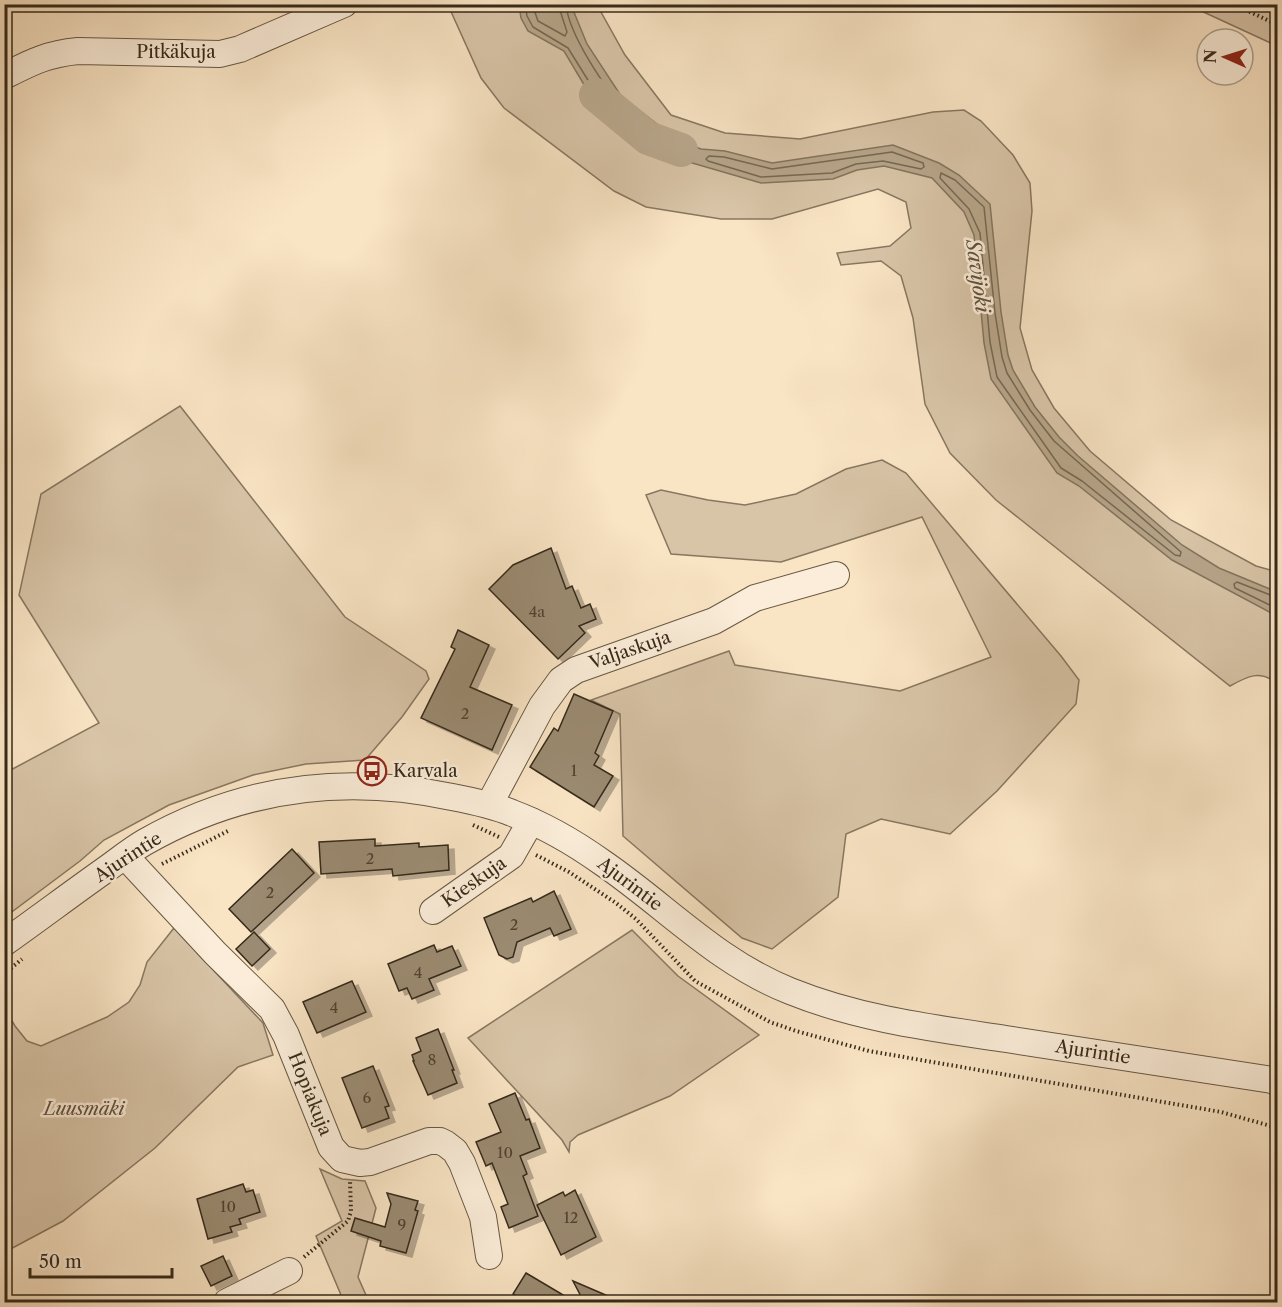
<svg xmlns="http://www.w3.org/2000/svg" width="1282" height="1307" font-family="'Libre Caslon Text',serif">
<defs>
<filter id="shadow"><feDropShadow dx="6" dy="4" stdDeviation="0" flood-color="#0004"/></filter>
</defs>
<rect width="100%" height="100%" fill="#f9e4c4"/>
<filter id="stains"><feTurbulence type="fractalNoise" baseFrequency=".00333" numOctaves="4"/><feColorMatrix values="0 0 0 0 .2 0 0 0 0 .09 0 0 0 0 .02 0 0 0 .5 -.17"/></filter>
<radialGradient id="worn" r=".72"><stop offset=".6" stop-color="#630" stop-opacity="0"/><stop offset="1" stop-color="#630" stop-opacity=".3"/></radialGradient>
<!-- green -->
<g fill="#d8c4a7" stroke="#877760" stroke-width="1.5">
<path d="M448 5H597L625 55 671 115 725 133 800 139 933 112 964 110 981 121 1013 155 1030 183 1032 211 1020 328 1032 370 1054 408 1090 451 1171 520 1256 566 1277 572V683C1259 670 1248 676 1230 686L996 500 950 453 925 404 913 318 901 276 881 261 841 265 837 253 890 246 911 228 906 202 878 189 772 219H721L646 207 614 191 504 108 481 78Z"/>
<polygon points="1180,5 1277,5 1277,46 1197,9"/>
<polygon points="180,406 345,617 426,671 429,679 402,717 365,760 306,764 253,775 169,805 104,840 80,861 5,917 5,773 99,723 19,595 41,494"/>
<polygon points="882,460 906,473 1061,656 1079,680 1076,704 997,791 950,834 881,819 846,834 838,897 772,949 742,938 623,836 620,714 591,700 729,651 735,665 900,691 991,657 922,517 781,562 671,554 646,495 661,490 708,500 745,505 796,494 846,469"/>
<polygon points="174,928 263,1023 273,1055 238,1067 155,1148 63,1221 5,1252 4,1007 15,1026 27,1041 41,1046 107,1017 129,1002 140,985 147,962"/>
<polygon points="632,930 678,976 759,1035 670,1096 578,1135 570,1142 569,1152 562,1140 468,1038"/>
<polygon points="320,1169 342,1179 365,1181 376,1208 358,1277 369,1302 344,1302 316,1236 342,1221"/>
</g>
<!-- water -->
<polygon fill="#b7a58a" stroke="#83745d" stroke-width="1.5" points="519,5 571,5 587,44 621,96 679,141 701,149 725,151 772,163 893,145 939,163 959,175 990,204 1001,312 1008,355 1013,370 1035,407 1059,437 1078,456 1182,545 1219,568 1277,592 1277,616 1172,560 1079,486 1057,473 991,379 984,343 974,235 964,212 932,178 884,166 857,170 833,179 761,183 682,160 656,148 642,138 638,128 580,94 586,88 564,51 528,31 521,18"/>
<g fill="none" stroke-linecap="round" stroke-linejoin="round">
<!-- shore -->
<g stroke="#766852" stroke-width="1.5">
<path d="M525 4 527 16 533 27 568 48 591 85 592 94 625 112 626 108C605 91 568 32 566 4"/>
<polyline points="532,4 538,21 565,36 567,32 558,4"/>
<path d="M649 125 668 140V145C659 145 647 137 644 127Z"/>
<polygon points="892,152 923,163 924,167 921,169 883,161 856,164 832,173 761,177 708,161 706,159 709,156 724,157 772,169"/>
<polygon points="941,173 955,180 984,207 995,313 1002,357 1007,373 1030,410 1054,441 1181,552 1180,556 1175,555 1082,481 1061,468 997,377 990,342 980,233 969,209 940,178"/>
<polyline points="1278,598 1237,582 1234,584 1235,588 1278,609"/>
</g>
<!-- river -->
<polyline stroke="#b7a58a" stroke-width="34" points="596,95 648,138 681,150"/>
</g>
<!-- building -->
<g fill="#9b8b72" stroke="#362a1a" stroke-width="1.5" filter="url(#shadow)">
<polygon points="551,548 566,589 572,586 581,608 590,604 596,619 579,626 585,633 558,659 489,589 513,565"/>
<polygon points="458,630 489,645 470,687 512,705 492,750 421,718 455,649 451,647"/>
<polygon points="574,694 613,711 595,753 599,756 594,765 613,776 594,807 530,767 554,728 558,731"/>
<polygon points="375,839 375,846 419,843 419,847 448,845 449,870 393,876 392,869 321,874 319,842"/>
<polygon points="292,849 314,873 251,932 229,909"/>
<polygon points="554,891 571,929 554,936 550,928 517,942 513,957 507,959 499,955 484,918 531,898 533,902"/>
<polygon points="254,932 270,949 252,966 236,949"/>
<polygon points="434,945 437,952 452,946 461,966 429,979 434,990 412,999 407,988 399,991 388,964"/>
<polygon points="352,981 366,1012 317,1033 303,1002"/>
<polygon points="438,1029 454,1070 452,1070 457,1083 428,1095 413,1061 414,1061 412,1055 421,1051 416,1038"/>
<polygon points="373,1066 389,1106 385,1107 389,1118 362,1128 342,1078"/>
<polygon points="515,1093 526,1120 529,1119 540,1148 520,1156 527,1174 523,1176 538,1216 509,1228 501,1207 508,1204 492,1163 486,1166 476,1142 501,1132 489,1104"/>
<polygon points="243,1184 246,1192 253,1190 260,1212 239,1219 241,1224 230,1227 232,1232 208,1239 197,1199"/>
<polygon points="575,1190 596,1237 561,1255 537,1205 563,1192 565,1196"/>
<polygon points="387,1193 418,1201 415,1210 418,1211 406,1253 380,1246 381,1241 351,1231 355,1218 385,1227 391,1204"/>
<polygon points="223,1256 232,1276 211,1286 201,1266"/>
<polygon points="526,1273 575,1302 527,1302 513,1294"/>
<polygon points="573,1281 622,1302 584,1302"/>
</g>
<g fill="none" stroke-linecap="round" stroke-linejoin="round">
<!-- minor casing -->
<g stroke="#675844" stroke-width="28">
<g id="minor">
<path d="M4 76C32 62 47 54 78 51L220 54 240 49 344 4"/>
<polyline points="489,805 542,706 561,680 576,670 714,621 755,598 836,575"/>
<polyline points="125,856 215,953 272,1009 286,1035 331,1147 342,1159 360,1163 370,1162 429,1141 440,1141 446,1144 455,1151 462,1163 483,1217 489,1256"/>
<polyline points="433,911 511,856 531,821"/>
<path d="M4 943C38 919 71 894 105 870 118 861 131 850 145 842 242 787 344 774 452 797 473 801 493 805 512 813 544 825 575 843 603 863 667 907 717 962 790 991 859 1019 933 1028 1006 1039 1095 1053 1184 1066 1272 1080L1278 1083"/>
<polyline points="227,1302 289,1271"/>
</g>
</g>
<!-- path -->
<g stroke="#362a1a" stroke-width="4" stroke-dasharray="1.5 3" stroke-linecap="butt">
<polyline points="1233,4 1278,25"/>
<polyline points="473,825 499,837"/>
<polyline points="536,855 569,872 616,903 636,919 695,981 770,1022 796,1031 869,1051 1221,1112 1278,1128"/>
<polyline points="162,864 230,830"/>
<polyline points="4,974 22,959"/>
<polyline points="304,1257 348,1221 351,1211 350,1181"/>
</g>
<!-- minor -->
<use href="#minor" stroke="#fbedd9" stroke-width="26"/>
</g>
<!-- icons -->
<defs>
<g id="bus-ring" transform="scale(1.5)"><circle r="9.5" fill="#fbedd9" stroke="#8f2418" stroke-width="1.5"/><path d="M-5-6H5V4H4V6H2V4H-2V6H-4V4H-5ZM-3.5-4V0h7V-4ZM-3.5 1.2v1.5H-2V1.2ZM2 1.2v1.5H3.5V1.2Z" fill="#8f2418"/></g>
</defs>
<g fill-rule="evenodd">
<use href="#bus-ring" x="372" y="771"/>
</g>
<g text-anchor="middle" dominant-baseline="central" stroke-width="5" stroke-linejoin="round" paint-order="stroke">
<!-- number labels -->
<g font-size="15" fill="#4f4230">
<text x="537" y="611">4a</text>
<text x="465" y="713">2</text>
<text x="574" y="770">1</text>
<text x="370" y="858">2</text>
<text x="270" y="892">2</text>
<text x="514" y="924">2</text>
<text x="418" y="972">4</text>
<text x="334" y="1007">4</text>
<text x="432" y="1059">8</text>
<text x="367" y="1097">6</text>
<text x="505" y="1152">10</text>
<text x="228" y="1206">10</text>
<text x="571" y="1217">12</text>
<text x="402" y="1224">9</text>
</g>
<!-- street labels -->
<g font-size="18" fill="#362a1a" stroke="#fbedd9">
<text x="176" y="52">Pitkäkuja</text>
<text transform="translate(630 650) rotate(-19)">Valjaskuja</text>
<text transform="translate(128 857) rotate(-33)">Ajurintie</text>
<text transform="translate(474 882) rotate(-35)">Kieskuja</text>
<text transform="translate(630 884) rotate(37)">Ajurintie</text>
<text transform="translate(1093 1052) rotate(9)">Ajurintie</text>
<text transform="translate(310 1094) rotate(68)">Hopiakuja</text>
</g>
<!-- poi labels -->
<g font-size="18" fill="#362a1a" stroke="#fbedd9" text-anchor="start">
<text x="393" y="771">Karvala</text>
</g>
<!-- park labels -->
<g font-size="18" font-style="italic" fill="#5e503d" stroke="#fbedd9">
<text x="84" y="1109">Luusmäki</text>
</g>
<!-- water labels -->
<g font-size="20" font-style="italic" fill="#5d4f3c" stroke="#fbedd9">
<text transform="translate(978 276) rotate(82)">Savijoki</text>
</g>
</g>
<!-- margin -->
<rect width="1282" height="1307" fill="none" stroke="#f9e4c4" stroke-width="24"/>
<rect x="6" y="6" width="1270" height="1295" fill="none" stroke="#362a1a" stroke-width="3"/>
<rect x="12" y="12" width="1258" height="1283" fill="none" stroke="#362a1a" stroke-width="1.5"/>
<!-- north arrow -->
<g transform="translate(1225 57) rotate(273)"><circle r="28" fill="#fbedd9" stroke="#ac9f8d" stroke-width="1.5"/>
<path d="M0-4.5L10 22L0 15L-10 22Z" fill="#8f2418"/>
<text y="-9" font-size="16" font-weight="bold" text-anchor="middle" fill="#362a1a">N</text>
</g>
<!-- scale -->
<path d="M30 1268v9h142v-9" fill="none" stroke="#362a1a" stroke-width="3"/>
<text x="39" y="1268" font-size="18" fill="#362a1a" stroke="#fbedd9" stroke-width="4.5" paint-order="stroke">50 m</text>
<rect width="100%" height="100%" filter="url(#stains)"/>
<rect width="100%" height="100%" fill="url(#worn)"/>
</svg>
